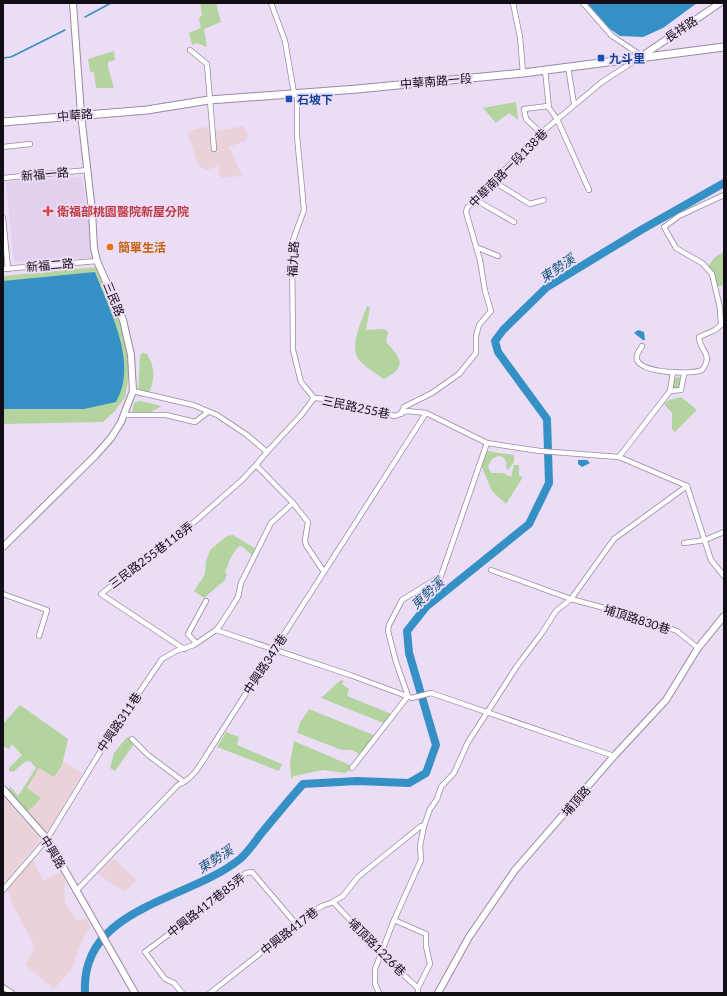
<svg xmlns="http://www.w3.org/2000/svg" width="727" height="996" font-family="Lato,'Noto Sans TC',sans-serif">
<rect width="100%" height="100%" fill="#ecddf6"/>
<!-- industrial -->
<g fill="#ebd2d9">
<polygon points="207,126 208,132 244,126 248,137 245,141 229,147 242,176 221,178 218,166 207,170 198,166 187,132"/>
<polygon points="63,761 82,773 49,830 46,832 25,812 41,798 27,788 39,768 62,765"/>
<polygon points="3,796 39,838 39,841 3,884"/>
<polygon points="31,856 43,881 61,872 66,884 64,889 65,903 78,921 86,918 91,927 83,939 71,970 54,989 25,965 35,947 10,899 8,889 10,883"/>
<polygon points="113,858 137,880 124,892 98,874"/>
</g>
<!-- built -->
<polygon fill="#e3d0ef" points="82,177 94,258 14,262 6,182"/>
<!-- green -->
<g fill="#b3d49e">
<polygon points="200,3 216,3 221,22 204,29 207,47 197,43 192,45 189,33 201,28 199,18 202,15"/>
<polygon points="114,51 115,60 108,62 108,67 114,88 96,88 94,73 90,71 88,59"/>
<polygon points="516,102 518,120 509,113 496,123 483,108"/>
<polygon points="724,252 724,285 715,287 707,268 715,257"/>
<polygon points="98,267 118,311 131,365 125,397 115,411 103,422 3,424 3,276"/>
<path d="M367 306 370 308 366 330 384 329 388 332 386 342C401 358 408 367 384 379 377 374 368 369 361 362 347 349 362 321 367 306Z"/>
<path d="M142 353 147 354C156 369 155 381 147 397L138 396 140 356Z"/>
<polygon points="680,377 680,389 670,389 674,378"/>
<polygon points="681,397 697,410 675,432 672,429 672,413 664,404 669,400"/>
<polygon points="140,401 162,406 143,416 132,414 134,403"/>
<polygon points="487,451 514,455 514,462 508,470 506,467 507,463 503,457 498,456 492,459 488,466 491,473 503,473 511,477 514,465 519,465 519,476 523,477 506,504 492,491 481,465"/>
<polygon points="233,535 256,549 252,555 242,546 238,547 231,557 225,572 227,574 225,580 204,598 194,591 205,574 206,561 210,550 227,536"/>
<polygon points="341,680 344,681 342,684 349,689 347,696 394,715 386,724 321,698"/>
<polygon points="20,705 68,739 62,765 54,777 39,768 27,788 41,798 33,807 25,812 8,791 10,786 18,796 36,768 30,761 25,762 13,772 9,771 9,768 22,755 12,744 9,749 3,746 3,724"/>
<polygon points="309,709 376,736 359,754 352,750 342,750 297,733 300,723"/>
<polygon points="226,732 239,737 237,745 282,764 279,771 217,747"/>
<polygon points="127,737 135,737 137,740 115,771 110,768 114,753"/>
<polygon points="294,741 352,766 346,773 323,770 294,776 291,779 290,762"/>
</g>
<!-- water -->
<g fill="#3590c5">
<polygon points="587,3 697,3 663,28 643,37 620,36 610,29"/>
<path d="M95 272C109 310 139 363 116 402L84 409H3V281Z"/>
<polygon points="638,330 644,332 645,340 643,340 634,333"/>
<polygon points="578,460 587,460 590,463 582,467 578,464"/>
</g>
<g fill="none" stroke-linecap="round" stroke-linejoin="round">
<!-- stream -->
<g stroke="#3590c5" stroke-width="1.5">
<polyline points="85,17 111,3"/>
<polyline points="3,58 11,57 65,30"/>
</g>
<!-- river -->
<path stroke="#3590c5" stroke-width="8" d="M85 993C80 907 188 901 240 859 248 852 254 843 260 835 274 818 288 801 303 784L357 781 409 783 426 773 436 745 409 653 407 631 426 607 529 524 549 483 547 419 498 352 495 341 503 330 547 287 641 230 724 183"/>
<!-- minor casing -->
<g stroke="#988aa1" stroke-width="6">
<g id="minor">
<polyline points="271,3 285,41 294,93"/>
<polyline points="513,3 520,37 523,73"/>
<polyline points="190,50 207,64 214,149"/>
<polyline points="568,67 574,104"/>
<polyline points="545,70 549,108 557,119 589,190"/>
<polyline points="297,93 297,136 304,210 292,243 293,350 301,382 314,398"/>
<polyline points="541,133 526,119 524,109 548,106"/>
<polyline points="3,147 30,144"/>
<polyline points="3,178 88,170"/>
<polyline points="494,180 496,183 530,204 544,200"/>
<polyline points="476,200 514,222"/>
<polyline points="3,218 8,269"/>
<polyline points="476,247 498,256"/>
<polyline points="3,269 97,261"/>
<path d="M642 346C640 350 635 355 637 360 642 373 691 375 702 370 714 354 700 352 699 337L715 330 721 325 720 308 712 274 702 263 676 248 664 227 679 216 724 195"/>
<polyline points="133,391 193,405 217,415 247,435 267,452 302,414 314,398 326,399 395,416 407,411 426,413 487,443 540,451 619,457 687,486 711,560 724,576"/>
<polyline points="670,391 681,390 684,374"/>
<polyline points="401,414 404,407 432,393 459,374 476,353 476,336 479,325 491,311 485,291 480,260 466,212 467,208 541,133 602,82 642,56 612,36 583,3"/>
<polyline points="125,415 166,415 195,422 208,412"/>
<polyline points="619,457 670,391 673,372"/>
<polyline points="293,503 308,522 305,540 306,545 324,572"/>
<polyline points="684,543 705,540 724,532"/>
<polyline points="491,570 571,599 645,619 677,631 698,648"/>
<polyline points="3,594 47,610 39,636"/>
<polyline points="216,630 350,675 412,698 431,693 614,756"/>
<polyline points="196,643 188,634 206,601"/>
<polyline points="184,649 101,594 168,541 175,539 242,480 256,465"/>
<polyline points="132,739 148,755 184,782"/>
<polyline points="352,768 408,696 396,662 388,631 389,625 402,600 441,576 487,443"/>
<polyline points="3,890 47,839 113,731 162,659 176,651 194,645 216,630 221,624 238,597 241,583 271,523 293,503 256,465 267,452"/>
<path d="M76 891 178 785C195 778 201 763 211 748L426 413"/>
<polyline points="333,902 397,969 418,988 418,993"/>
<polyline points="394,920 426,934 426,946 430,964 418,988"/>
<polyline points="3,987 12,993"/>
<polyline points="182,993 174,983 165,979 145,952 204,908 246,873 252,872 296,924"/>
<polyline points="210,993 311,913 322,906 333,902 343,896 358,877 421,826 424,826"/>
<polyline points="379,993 375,984 375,969 394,920 421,860 420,846 424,826 430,809 437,799 441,787 454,773 468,742 517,666 542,633 556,611 571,599 614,539 687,486"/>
</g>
</g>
<!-- tertiary casing -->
<g stroke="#988aa1" stroke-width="8">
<g id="tertiary">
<polyline points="642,56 720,3"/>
<polyline points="3,547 95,456 111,438 121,422 133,391 131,355 123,320 97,261 94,248 92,211 81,114 73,3"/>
<polyline points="3,789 47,839 135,993"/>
<polyline points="438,993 469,937 515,870 614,756 666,700 698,648 724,616"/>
</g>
</g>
<!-- secondary casing -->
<g stroke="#988aa1" stroke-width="9">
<polyline id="secondary" points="3,122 147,110 209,100 357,89 523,73 724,47"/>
</g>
<!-- minor -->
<use href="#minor" stroke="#fff" stroke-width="4.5"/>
<!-- tertiary -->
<use href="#tertiary" stroke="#fff" stroke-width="6"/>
<!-- secondary -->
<use href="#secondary" stroke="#fff" stroke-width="7"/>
</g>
<!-- markers -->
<g fill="#1a4fb4" stroke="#ecddf6" stroke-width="1.5">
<rect x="597" y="54" width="8" height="8" rx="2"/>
<rect x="285" y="95" width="8" height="8" rx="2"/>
</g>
<path fill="#e0444e" stroke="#ecddf6" stroke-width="1.5" d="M46 205h4v4h4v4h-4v4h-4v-4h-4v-4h4z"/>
<circle fill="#e8710a" stroke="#ecddf6" stroke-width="1.5" cx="110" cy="247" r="4"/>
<g text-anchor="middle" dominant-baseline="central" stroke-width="4" stroke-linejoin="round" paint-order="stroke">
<!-- street labels -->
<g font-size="12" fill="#130e16" stroke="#ecddf6">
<text transform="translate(681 29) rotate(-34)">長祥路</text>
<text transform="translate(436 81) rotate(-5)">中華南路一段</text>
<text transform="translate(75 115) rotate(-5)">中華路</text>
<text transform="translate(508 168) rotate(-45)">中華南路一段138巷</text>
<text transform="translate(45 174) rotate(-5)">新福一路</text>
<text transform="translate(293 259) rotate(-87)">福九路</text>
<text transform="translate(50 265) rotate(-5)">新福二路</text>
<text transform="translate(114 299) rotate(68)">三民路</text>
<text transform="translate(356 407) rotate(12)">三民路255巷</text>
<text transform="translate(151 555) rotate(-37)">三民路255巷118弄</text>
<text transform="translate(637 619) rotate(18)">埔頂路830巷</text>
<text transform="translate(265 664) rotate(-57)">中興路347巷</text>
<text transform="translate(119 722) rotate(-56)">中興路311巷</text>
<text transform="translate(576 801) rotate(-49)">埔頂路</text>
<text transform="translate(53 852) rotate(58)">中興路</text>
<text transform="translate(206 905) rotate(-38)">中興路417巷85弄</text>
<text transform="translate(289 931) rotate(-38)">中興路417巷</text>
<text transform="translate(377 947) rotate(45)">埔頂路1226巷</text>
</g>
<!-- transit labels -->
<g font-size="12" font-weight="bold" fill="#164399" stroke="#ecddf6" text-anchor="start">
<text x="609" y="58">九斗里</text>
<text x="297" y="99">石坡下</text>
</g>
<!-- health labels -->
<g font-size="12" font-weight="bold" fill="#be3a42" stroke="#ecddf6" text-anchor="start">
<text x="57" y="211">衛福部桃園醫院新屋分院</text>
</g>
<!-- food labels -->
<g font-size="12" font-weight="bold" fill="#c56008" stroke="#ecddf6" text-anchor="start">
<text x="118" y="247">簡單生活</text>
</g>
<!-- water labels -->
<g font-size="13" font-style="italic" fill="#0e5378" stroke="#ecddf6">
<text transform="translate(557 268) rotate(-34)">東勢溪</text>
<text transform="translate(427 593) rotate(-43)">東勢溪</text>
<text transform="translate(215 859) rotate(-33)">東勢溪</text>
</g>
</g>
<!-- border -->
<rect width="727" height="996" fill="none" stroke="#130e16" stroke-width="8"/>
</svg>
